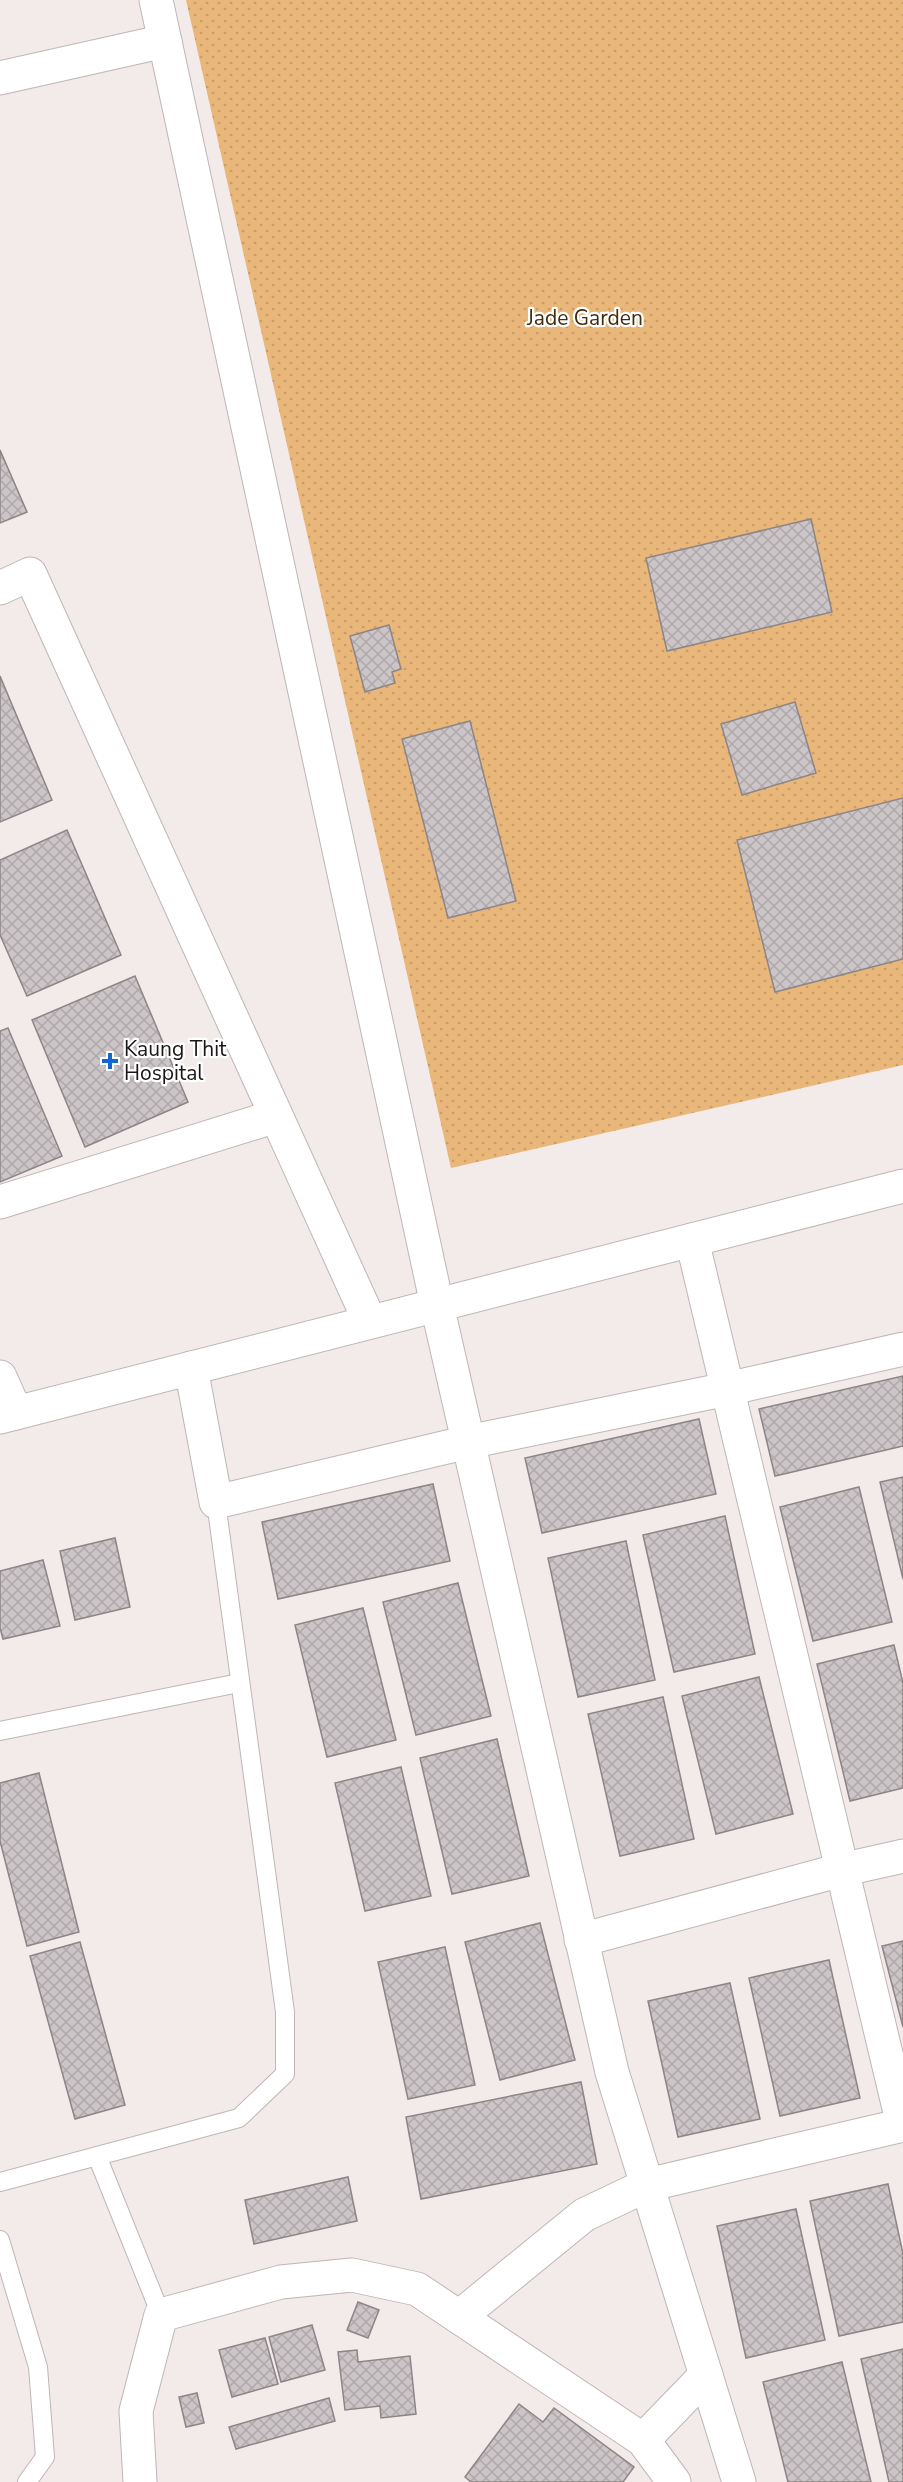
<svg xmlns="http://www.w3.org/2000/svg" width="903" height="2482" font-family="'Nunito Sans',sans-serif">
<defs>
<pattern id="garden-dots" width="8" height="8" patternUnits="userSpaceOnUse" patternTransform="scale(1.5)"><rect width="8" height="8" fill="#eab77a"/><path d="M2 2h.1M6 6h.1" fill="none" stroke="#c89d69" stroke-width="1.8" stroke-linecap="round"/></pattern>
<pattern id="building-cross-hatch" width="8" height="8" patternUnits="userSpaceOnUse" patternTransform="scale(1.5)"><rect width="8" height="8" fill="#ccc5c7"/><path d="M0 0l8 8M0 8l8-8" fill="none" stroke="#afa8aa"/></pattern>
</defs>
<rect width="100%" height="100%" fill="#f3ebea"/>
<!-- garden -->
<polygon fill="url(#garden-dots)" points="186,0 903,0 903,1065 451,1168"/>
<!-- building -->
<g fill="url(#building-cross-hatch)" stroke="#8c8587" stroke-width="1.5">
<polygon points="0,450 27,512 0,523"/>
<polygon points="811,519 832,612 667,651 646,558"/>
<polygon points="389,625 401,669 392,672 395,683 365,692 350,636"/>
<polygon points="0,676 52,800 0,822"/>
<polygon points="795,702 816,773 742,795 721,724"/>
<polygon points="470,721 516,901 448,918 402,739"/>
<polygon points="903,798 903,959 775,992 737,840"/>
<polygon points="67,830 121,955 27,996 0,935 0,860"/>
<polygon points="135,976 188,1102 85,1147 32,1020"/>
<polygon points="8,1028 62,1156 0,1182 0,1031"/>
<polygon points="903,1376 903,1446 775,1476 759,1409"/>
<polygon points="699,1419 716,1494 542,1533 525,1458"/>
<polygon points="903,1477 903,1579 880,1482"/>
<polygon points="433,1484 450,1561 278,1599 262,1522"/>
<polygon points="859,1487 892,1622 813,1641 780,1507"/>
<polygon points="725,1516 755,1654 674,1672 643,1535"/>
<polygon points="115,1538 130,1607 75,1620 60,1551"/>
<polygon points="626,1541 655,1680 578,1697 548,1558"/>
<polygon points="43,1560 60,1626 3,1639 0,1628 0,1571"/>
<polygon points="458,1583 491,1716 416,1735 383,1602"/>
<polygon points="363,1608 396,1740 327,1757 295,1625"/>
<polygon points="894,1645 903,1683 903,1788 850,1801 817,1664"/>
<polygon points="759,1677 793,1814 716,1834 682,1696"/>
<polygon points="663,1697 694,1839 620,1856 588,1714"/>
<polygon points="497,1739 529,1876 452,1894 420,1758"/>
<polygon points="401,1767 431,1896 365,1911 335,1783"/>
<polygon points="39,1773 79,1932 27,1946 0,1841 0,1783"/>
<polygon points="540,1923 575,2060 500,2080 465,1942"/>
<polygon points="903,1941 903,2027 882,1946"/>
<polygon points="80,1942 125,2105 75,2119 30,1956"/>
<polygon points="445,1947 475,2085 408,2099 378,1962"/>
<polygon points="829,1960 860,2098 780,2116 749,1978"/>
<polygon points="730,1983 760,2119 678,2137 648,2001"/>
<polygon points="581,2082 597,2164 421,2199 406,2117"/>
<polygon points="348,2177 357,2221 254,2244 245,2200"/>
<polygon points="888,2184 903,2254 903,2322 839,2336 810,2201"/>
<polygon points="796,2209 825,2340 746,2358 717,2226"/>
<polygon points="358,2302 379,2310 368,2338 347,2330"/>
<polygon points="312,2325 325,2370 281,2382 269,2337"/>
<polygon points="265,2338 278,2384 232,2397 219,2350"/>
<polygon points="903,2349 903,2482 889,2482 861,2359"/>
<polygon points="357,2350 358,2362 410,2356 416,2414 381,2418 380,2406 345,2410 338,2352"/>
<polygon points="842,2362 871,2482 788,2482 763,2382"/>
<polygon points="197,2393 204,2423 186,2427 179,2397"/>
<polygon points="329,2398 335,2421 236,2449 229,2427"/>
<polygon points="519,2404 543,2422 554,2408 634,2467 623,2482 471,2482 465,2477"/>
</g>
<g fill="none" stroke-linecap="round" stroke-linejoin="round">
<!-- lane casing -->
<g stroke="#beb6b6" stroke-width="20">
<g id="lane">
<polyline points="0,1731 239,1683"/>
<polyline points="97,2156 161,2315"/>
<polyline points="0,2182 239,2118 285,2074 285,2012 216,1502"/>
<polyline points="0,2240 38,2367 45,2457 27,2482"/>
</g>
</g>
<!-- street casing -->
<g stroke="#beb6b6" stroke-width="35">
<g id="street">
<polyline points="156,0 437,1305 612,2072 739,2482"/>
<polyline points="0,78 165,41"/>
<polyline points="0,588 30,574 370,1322"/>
<polyline points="0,1202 276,1116"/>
<polyline points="692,1240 903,2125"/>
<polyline points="191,1368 216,1502 468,1442 727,1389 903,1349"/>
<polyline points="0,1377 16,1413"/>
<polyline points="581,1940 841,1870 903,1856"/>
<polyline points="459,2317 584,2215 647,2185 903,2125"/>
<polyline points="643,2440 706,2375"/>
<polyline points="140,2482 136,2411 161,2315 281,2282 352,2275 417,2289 643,2440 674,2482"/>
</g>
</g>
<!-- secondary casing -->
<g stroke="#beb6b6" stroke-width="35">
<polyline id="secondary" points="0,1417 903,1186"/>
</g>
<!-- lane -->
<use href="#lane" stroke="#fff" stroke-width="18"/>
<!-- street -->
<use href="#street" stroke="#fff" stroke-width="33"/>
<!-- secondary -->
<use href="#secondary" stroke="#fff" stroke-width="33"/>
</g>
<!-- markers -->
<path fill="#1466d0" stroke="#fff" stroke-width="2" d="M107 1052h6v6h6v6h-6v6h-6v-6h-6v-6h6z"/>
<g text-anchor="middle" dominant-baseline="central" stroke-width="4.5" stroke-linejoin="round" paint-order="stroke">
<!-- park labels -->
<g font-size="21" fill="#412b0e" stroke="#fff">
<text x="585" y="318">Jade Garden</text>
</g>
<!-- poi labels -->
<g font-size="21" fill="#1a1717" stroke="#fff" text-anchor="start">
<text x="124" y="1049">Kaung Thit<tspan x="124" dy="24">Hospital</tspan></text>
</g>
</g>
</svg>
